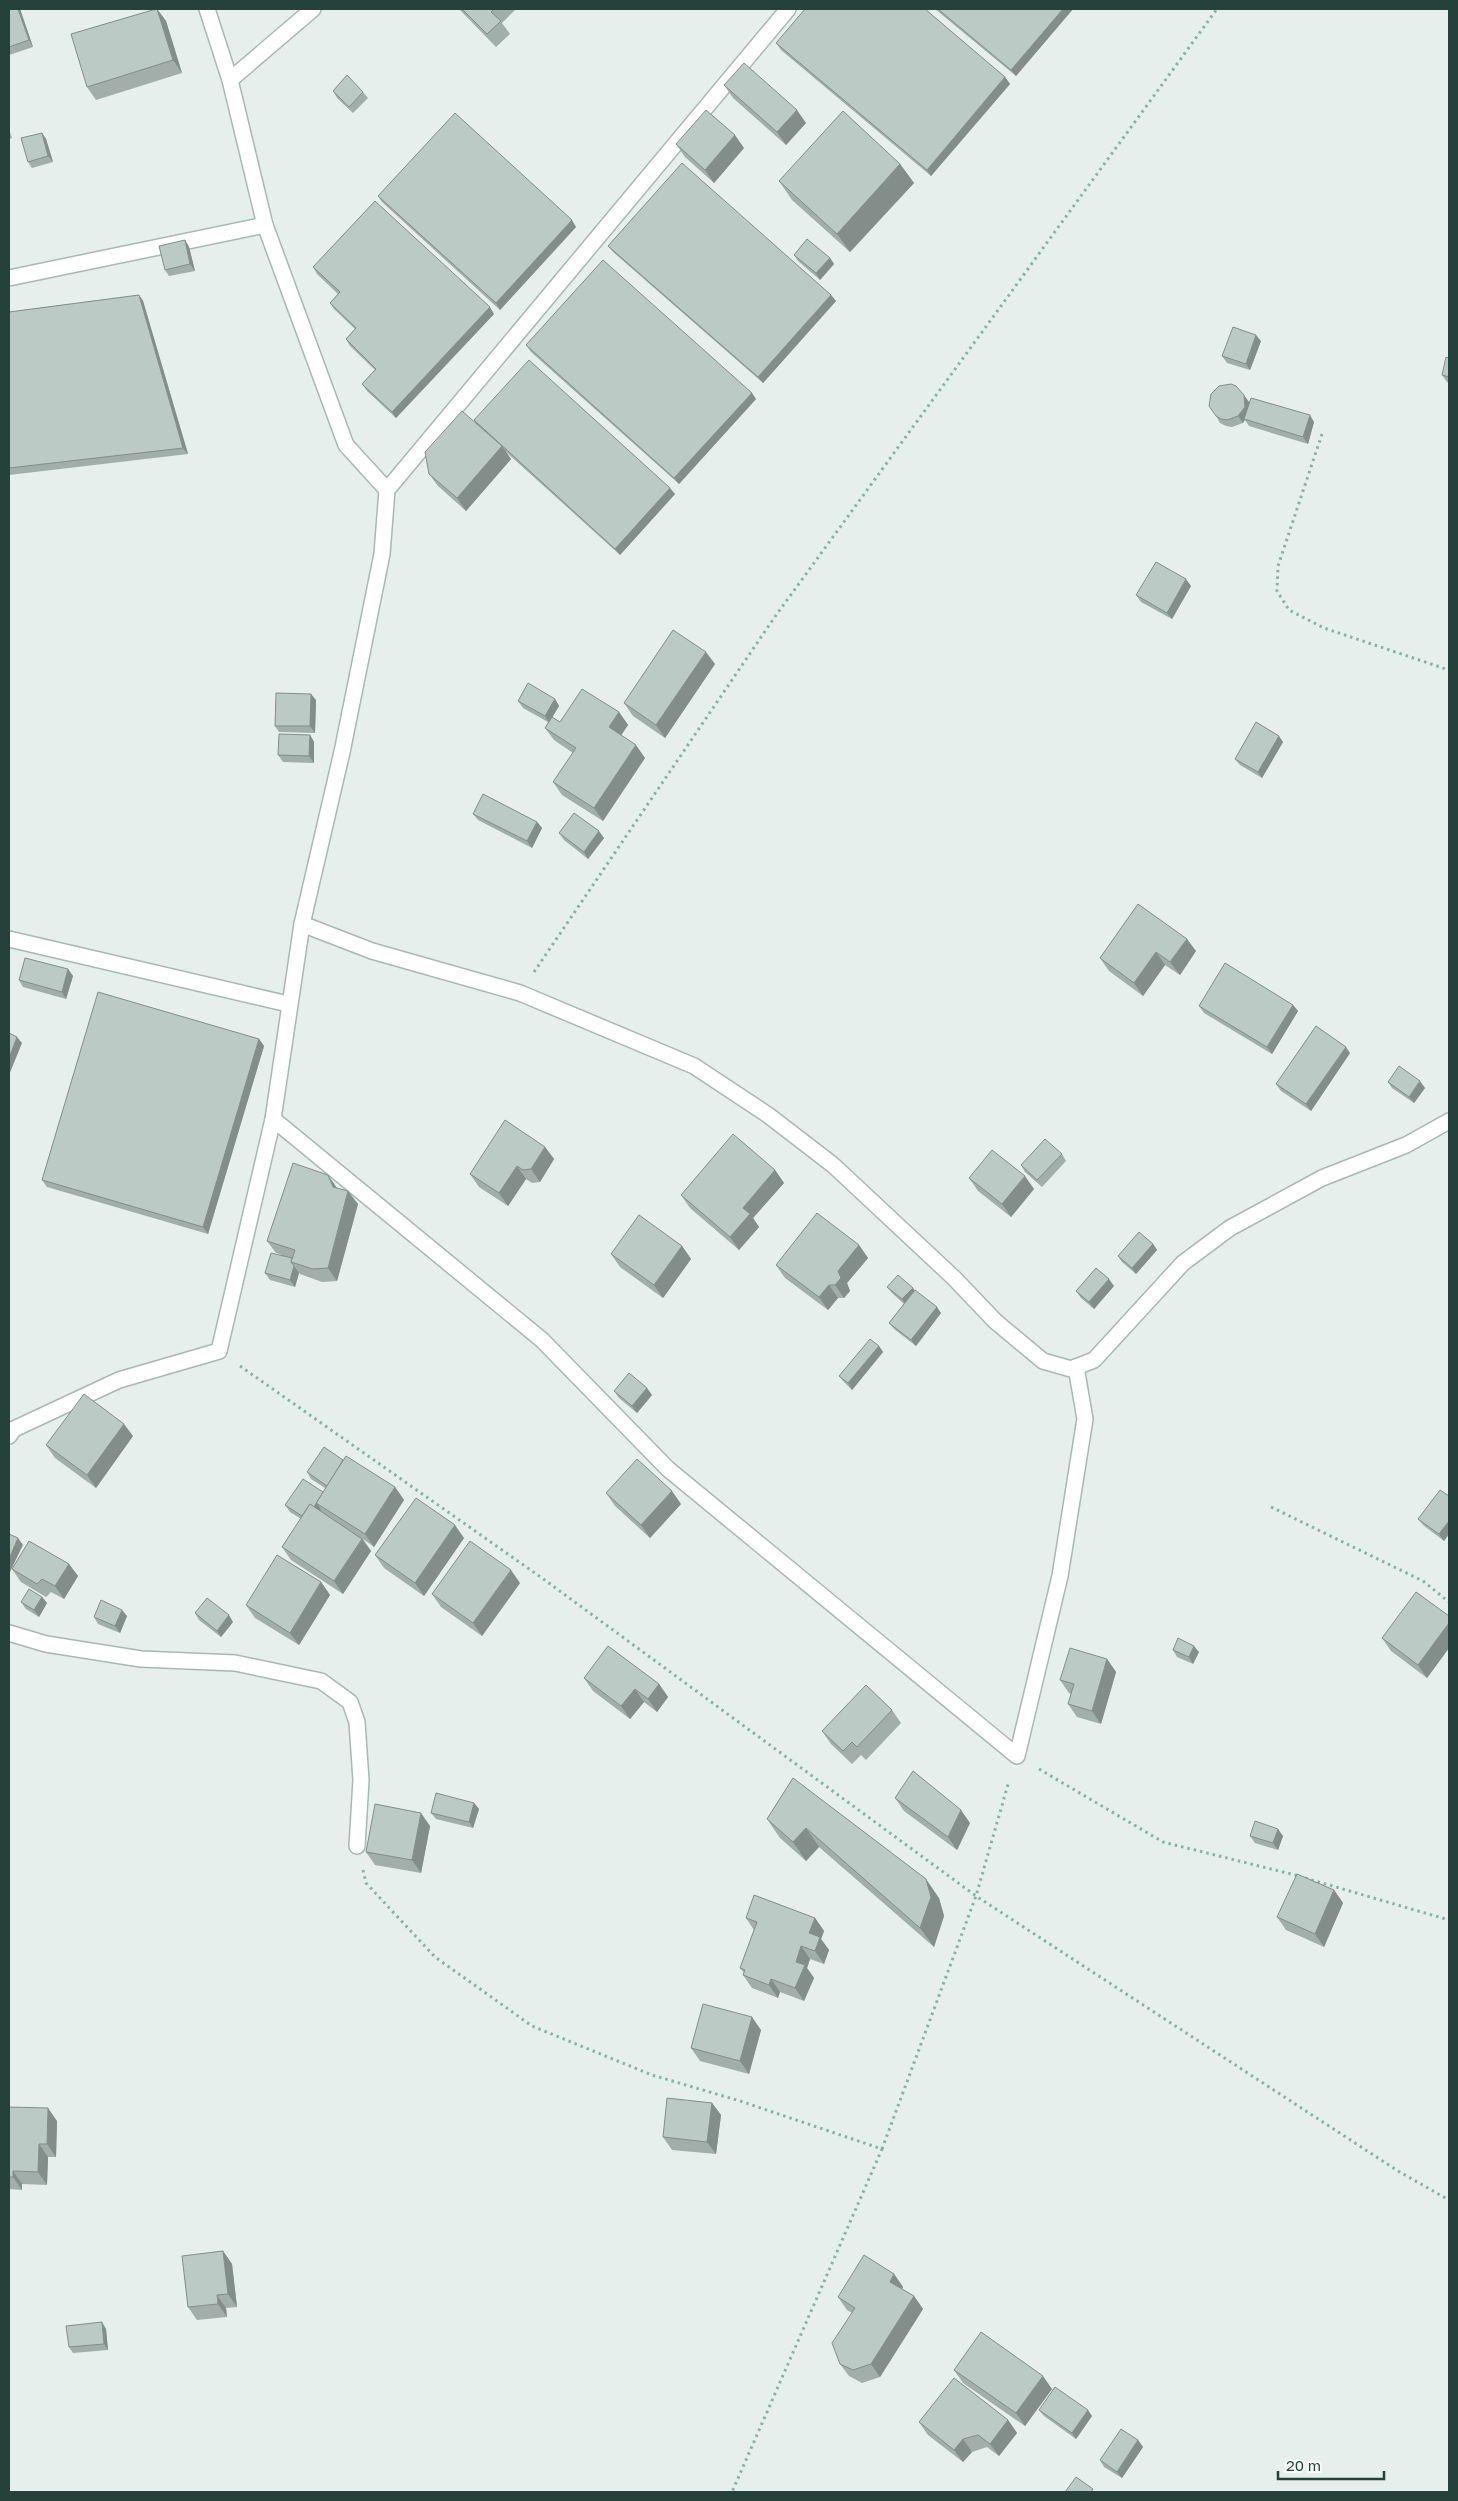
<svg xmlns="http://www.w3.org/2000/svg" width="1458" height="2501" font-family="'Golos Text',sans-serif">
<rect width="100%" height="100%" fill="#e6efeb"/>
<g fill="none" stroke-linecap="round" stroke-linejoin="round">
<!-- minor casing -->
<g stroke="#a8b8b2" stroke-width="18">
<g id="minor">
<polyline points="230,80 313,9"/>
<polyline points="9,278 265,225"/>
<polyline points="387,490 788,9"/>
<polyline points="302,924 372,951 520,993 694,1066 768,1115 833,1165 954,1278 995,1321 1043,1361 1071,1369 1094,1360 1183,1263 1230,1228 1322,1178 1406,1145 1449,1121"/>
<polyline points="9,939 288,1004"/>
<polyline points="273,1119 542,1340 668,1469 1017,1756 1060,1576 1085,1419 1076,1367"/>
<polyline points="9,1436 14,1429 119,1380 219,1351 273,1119 302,924 342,752 382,554 387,490 346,445 265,225 230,80 207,9"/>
<polyline points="9,1633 46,1644 141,1659 235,1663 321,1681 350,1702 357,1722 361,1780 357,1846"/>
</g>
</g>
<!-- path -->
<g stroke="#86b3a5" stroke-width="3" stroke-dasharray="2.5 4" stroke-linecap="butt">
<polyline points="1322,434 1278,566 1277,591 1289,610 1324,628 1449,670"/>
<polyline points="534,972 774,618 1217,9"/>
<polyline points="240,1366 542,1578 976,1896 1009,1781"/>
<polyline points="1271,1507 1423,1581 1449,1602"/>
<polyline points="1039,1769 1163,1842 1299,1876"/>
<polyline points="363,1870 366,1883 435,1957 532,2026 652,2075 740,2101 882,2149 732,2492"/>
<polyline points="1305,1878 1449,1920"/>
<polyline points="882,2149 976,1896 1398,2171 1449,2200"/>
</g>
<!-- minor -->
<use href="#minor" stroke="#fff" stroke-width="15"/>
</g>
<!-- wall -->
<g fill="#a1aea9">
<polygon points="9,9 20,9 33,47 9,55"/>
<polygon points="157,9 166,21 182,73 96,100 87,87"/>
<polygon points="459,9 516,9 502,23 510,34 496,47"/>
<polygon points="935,9 1073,9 1016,76"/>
<polygon points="776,43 1005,77 1010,84 931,176 781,50"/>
<polygon points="724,85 806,123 786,145 733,98"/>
<polygon points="333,91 363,92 368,98 353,113 337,98"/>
<polygon points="9,129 12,138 9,139"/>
<polygon points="42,133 46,139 53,162 32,168 28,162"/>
<polygon points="676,144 744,148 714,183 685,157"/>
<polygon points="900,164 914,183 850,252 792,200 779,181"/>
<polygon points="378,196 576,227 500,310 382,202"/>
<polygon points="185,240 189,247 195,271 169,276 165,270"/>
<polygon points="608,246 831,295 836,301 763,383 613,252"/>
<polygon points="794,255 830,258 834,264 820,280 798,261"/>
<polygon points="313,267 494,314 396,418 367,391 362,384 375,370 350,346 346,339 355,329 334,309 330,303 338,294 317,274"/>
<polygon points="139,295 143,301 188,454 9,475 9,312"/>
<polygon points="1261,341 1250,370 1227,363 1222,356"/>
<polygon points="526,345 756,399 679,484 531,352"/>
<polygon points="1449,358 1449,383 1447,382 1442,375"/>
<polygon points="1249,402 1249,404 1314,422 1308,444 1249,426 1245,420 1243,423 1232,427 1226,426 1220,423 1216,416"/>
<polygon points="474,420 675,494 620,555 505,451 511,459 466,511 438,486 429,474 477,425"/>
<polygon points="1191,586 1172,619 1141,602 1136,595"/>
<polygon points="715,664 665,738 633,716 624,703"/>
<polygon points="555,699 559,706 552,717 560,722 619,712 628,725 621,735 645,758 603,821 562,795 553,782 573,753 554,740 545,728 548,722 523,708 518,701"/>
<polygon points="316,700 315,733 279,732 275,726"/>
<polygon points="310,735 314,742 314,763 283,762 278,755"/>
<polygon points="1283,742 1262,778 1240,765 1235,759"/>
<polygon points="473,814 537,822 542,828 532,848 478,820"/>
<polygon points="559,833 604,838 588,859 564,840"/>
<polygon points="1138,904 1196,951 1180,975 1165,965 1143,996 1109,971 1100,958"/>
<polygon points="68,969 73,976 66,999 23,987 19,980"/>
<polygon points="1293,1005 1298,1011 1272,1054 1204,1013 1199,1006"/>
<polygon points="259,1039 264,1046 208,1234 47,1187 42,1180"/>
<polygon points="1350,1053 1311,1111 1281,1091 1276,1084"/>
<polygon points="1388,1082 1425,1088 1414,1103 1392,1088"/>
<polygon points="545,1147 554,1159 540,1182 532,1183 526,1179 508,1206 479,1187 470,1174"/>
<polygon points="1062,1154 1066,1161 1042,1187 1025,1172 1021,1165"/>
<polygon points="775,1170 784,1183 753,1218 759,1227 739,1250 690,1208 681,1195"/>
<polygon points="969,1178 1034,1189 1011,1217 978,1191"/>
<polygon points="337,1188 338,1189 358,1204 337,1281 322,1282 300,1274 299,1273 295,1287 270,1280 265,1273 282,1255 276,1253 267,1241"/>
<polygon points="1153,1244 1157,1250 1136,1274 1122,1262 1118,1256"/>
<polygon points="859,1245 868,1258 847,1283 850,1291 844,1298 838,1298 828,1310 785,1278 776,1265"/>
<polygon points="682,1246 691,1259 663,1298 620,1267 611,1254"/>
<polygon points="1114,1286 1094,1309 1081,1298 1076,1291"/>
<polygon points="887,1287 913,1288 915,1291 941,1313 916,1346 894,1329 889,1323 904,1304 892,1293"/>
<polygon points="879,1346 883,1352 852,1390 844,1382 839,1376"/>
<polygon points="614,1391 652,1395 637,1413 619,1398"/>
<polygon points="133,1436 96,1488 55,1458 46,1445"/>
<polygon points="343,1460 395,1487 404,1500 374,1547 363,1539 371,1551 343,1594 291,1560 282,1547 301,1519 290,1512 285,1505 323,1492 325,1488 311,1479 307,1472"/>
<polygon points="606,1493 681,1504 650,1538 615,1506"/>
<polygon points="1449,1496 1449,1534 1444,1541 1423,1525 1418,1519"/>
<polygon points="464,1538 424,1596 384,1568 375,1555"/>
<polygon points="69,1564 78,1576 64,1599 51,1592 46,1597 21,1582 12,1569"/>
<polygon points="321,1582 330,1595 299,1645 255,1618 246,1605"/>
<polygon points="520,1583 482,1636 441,1607 432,1594"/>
<polygon points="42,1597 47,1603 39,1617 26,1609 21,1602"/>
<polygon points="195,1613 233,1622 221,1637 199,1620"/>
<polygon points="127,1616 120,1633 98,1624 94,1617"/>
<polygon points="1449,1616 1449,1648 1427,1678 1391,1651 1382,1638"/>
<polygon points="1173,1650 1199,1652 1193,1664 1177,1657"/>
<polygon points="1107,1659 1116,1672 1101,1724 1077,1717 1068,1704 1071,1694 1069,1693 1060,1680"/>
<polygon points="584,1678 659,1684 668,1697 657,1712 644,1702 630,1719 593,1691"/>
<polygon points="892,1710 901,1723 866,1760 861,1755 852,1764 831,1744 822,1731"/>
<polygon points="793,1778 939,1898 944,1916 934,1947 819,1847 806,1861 780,1838 767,1819"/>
<polygon points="895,1798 970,1823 957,1850 904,1811"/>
<polygon points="474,1803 479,1809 473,1828 436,1819 431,1813"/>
<polygon points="430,1826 421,1873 375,1865 366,1852"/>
<polygon points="1250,1836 1283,1836 1278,1850 1255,1843"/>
<polygon points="1334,1890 1343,1903 1324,1947 1286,1930 1277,1917"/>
<polygon points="746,1918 815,1918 824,1931 821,1939 829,1950 824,1964 810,1959 807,1968 814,1978 804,2001 780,1992 778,1998 752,1988 743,1975 744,1973 740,1968 754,1930"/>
<polygon points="761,2030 749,2074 700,2061 691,2048"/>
<polygon points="712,2103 721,2115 716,2154 672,2150 663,2137"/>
<polygon points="9,2107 57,2121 56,2157 48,2157 47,2185 22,2184 22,2190 9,2189"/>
<polygon points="223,2251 232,2264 237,2307 226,2308 227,2317 197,2320 188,2307"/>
<polygon points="894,2274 903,2287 902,2289 914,2296 923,2309 880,2377 862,2383 849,2376 840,2364 852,2313 847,2310 838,2297"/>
<polygon points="106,2329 108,2350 73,2353 69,2347"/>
<polygon points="954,2370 1052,2389 1025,2426 963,2383"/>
<polygon points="1039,2410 1092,2416 1076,2439 1044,2416"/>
<polygon points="1008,2420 1017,2433 999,2456 987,2447 972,2452 963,2462 928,2435 919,2422"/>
<polygon points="1138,2440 1143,2447 1122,2478 1104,2467 1100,2460"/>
</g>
<!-- shaded-wall -->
<g fill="#838d89">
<polygon points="18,9 20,9 33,47 29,40"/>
<polygon points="157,9 166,21 182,73 173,60"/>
<polygon points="1063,9 1073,9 1016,76 1011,70"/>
<polygon points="1005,77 1010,84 931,176 927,170"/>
<polygon points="797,110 806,123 786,145 777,132"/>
<polygon points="42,133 46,139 53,162 48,156"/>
<polygon points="735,135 744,148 714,183 705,170"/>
<polygon points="900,164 914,183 850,252 837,234"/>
<polygon points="572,220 576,227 500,310 496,303"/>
<polygon points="185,240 189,247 195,271 190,264"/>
<polygon points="830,258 834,264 820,280 816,273"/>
<polygon points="139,295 143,301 188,454 183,448"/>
<polygon points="831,295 836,301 763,383 758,377"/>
<polygon points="490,307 494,314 396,418 392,412"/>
<polygon points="1256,335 1261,341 1250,370 1246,364"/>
<polygon points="752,393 756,399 679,484 674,478"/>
<polygon points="1244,395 1249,402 1249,413 1243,423 1238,416"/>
<polygon points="1310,415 1314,422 1308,444 1303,437"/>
<polygon points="502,446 511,459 466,511 457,498"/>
<polygon points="670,488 675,494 620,555 615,549"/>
<polygon points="1186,579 1191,586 1172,619 1167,613"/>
<polygon points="706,652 715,664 665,738 656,725"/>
<polygon points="311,694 316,700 315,733 310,726"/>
<polygon points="555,699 559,706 549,723 545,716"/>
<polygon points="619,712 628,725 618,740 609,727"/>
<polygon points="310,735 314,742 314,763 309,756"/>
<polygon points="1279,736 1283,742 1262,778 1258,772"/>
<polygon points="636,745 645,758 603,821 594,808"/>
<polygon points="537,822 542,828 532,848 527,841"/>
<polygon points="599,831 604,838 588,859 584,852"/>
<polygon points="1187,939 1196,951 1180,975 1170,962"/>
<polygon points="1156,952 1165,965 1143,996 1134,983"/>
<polygon points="68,969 73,976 66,999 62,992"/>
<polygon points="1293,1005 1298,1011 1272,1054 1267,1047"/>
<polygon points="17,1037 22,1043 9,1075 9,1058"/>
<polygon points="259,1039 264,1046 208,1234 203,1227"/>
<polygon points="1346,1047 1350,1053 1311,1111 1306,1104"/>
<polygon points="1420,1081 1425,1088 1414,1103 1409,1097"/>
<polygon points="545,1147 554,1159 540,1182 531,1169"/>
<polygon points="517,1166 526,1179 508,1206 499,1193"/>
<polygon points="775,1170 784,1183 753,1218 759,1227 739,1250 730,1237 743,1208"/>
<polygon points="328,1175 337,1188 342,1200 333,1187"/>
<polygon points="1025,1176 1034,1189 1011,1217 1002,1204"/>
<polygon points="348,1191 358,1204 337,1281 328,1268"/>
<polygon points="1153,1244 1157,1250 1136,1274 1132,1268"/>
<polygon points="859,1245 868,1258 847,1283 850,1291 844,1298 835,1285 838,1271"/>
<polygon points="682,1246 691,1259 663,1298 654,1285"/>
<polygon points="294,1266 299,1273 295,1287 290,1280"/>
<polygon points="1109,1279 1114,1286 1094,1309 1089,1302"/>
<polygon points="829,1285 838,1298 828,1310 819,1297"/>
<polygon points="913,1288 917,1294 907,1306 902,1299"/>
<polygon points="937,1307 941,1313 916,1346 911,1340"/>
<polygon points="879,1346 883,1352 852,1390 848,1383"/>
<polygon points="647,1388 652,1395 637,1413 632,1406"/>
<polygon points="124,1424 133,1436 96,1488 87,1475"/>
<polygon points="395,1487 404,1500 374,1547 365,1534"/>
<polygon points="672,1491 681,1504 650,1538 641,1525"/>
<polygon points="317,1503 321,1510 311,1525 306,1519"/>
<polygon points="1449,1521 1449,1534 1444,1541 1439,1534"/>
<polygon points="455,1525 464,1538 424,1596 415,1583"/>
<polygon points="18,1538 23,1545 10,1572 9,1569 9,1559"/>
<polygon points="362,1539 371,1551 343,1594 334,1581"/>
<polygon points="69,1564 78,1576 64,1599 55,1586"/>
<polygon points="511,1570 520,1583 482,1636 473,1623"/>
<polygon points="321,1582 330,1595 299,1645 290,1633"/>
<polygon points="42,1597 47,1603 39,1617 34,1610"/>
<polygon points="122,1610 127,1616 120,1633 115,1626"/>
<polygon points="229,1615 233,1622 221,1637 217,1631"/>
<polygon points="1449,1623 1449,1648 1427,1678 1418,1665"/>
<polygon points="1194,1646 1199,1652 1193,1664 1189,1657"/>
<polygon points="1107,1659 1116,1672 1101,1724 1092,1711"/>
<polygon points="659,1684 668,1697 657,1712 648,1699"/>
<polygon points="635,1689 644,1702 630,1719 621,1706"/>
<polygon points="474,1803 479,1809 473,1828 469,1822"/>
<polygon points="961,1810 970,1823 957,1850 948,1837"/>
<polygon points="421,1813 430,1826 421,1873 412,1860"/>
<polygon points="806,1828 819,1847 806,1861 793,1842"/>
<polygon points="1278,1829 1283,1836 1278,1850 1273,1843"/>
<polygon points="926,1879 939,1898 944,1916 934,1947 920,1928"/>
<polygon points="1334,1890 1343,1903 1324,1947 1315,1934"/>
<polygon points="815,1918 824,1931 821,1939 829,1950 824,1964 815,1951 809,1933"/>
<polygon points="801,1946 810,1959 807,1968 814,1978 804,2001 795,1988 796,1962"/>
<polygon points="771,1979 780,1992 778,1998 769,1985"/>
<polygon points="752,2017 761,2030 749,2074 740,2061"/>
<polygon points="712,2103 721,2115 716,2154 707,2142"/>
<polygon points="48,2108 57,2121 56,2157 47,2144"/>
<polygon points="39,2144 48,2157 47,2185 38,2172"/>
<polygon points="13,2171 22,2184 22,2190 13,2177"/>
<polygon points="223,2251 232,2264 237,2307 228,2294"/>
<polygon points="894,2274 903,2287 899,2295 890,2282"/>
<polygon points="217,2295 226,2308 227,2317 218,2304"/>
<polygon points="914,2296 923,2309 880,2377 871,2364"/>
<polygon points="102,2322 106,2329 108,2350 104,2344"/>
<polygon points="1043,2376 1052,2389 1025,2426 1016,2413"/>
<polygon points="1088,2410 1092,2416 1076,2439 1072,2433"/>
<polygon points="1008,2420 1017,2433 999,2456 990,2444"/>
<polygon points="963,2439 972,2452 963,2462 954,2450"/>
<polygon points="1138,2440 1143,2447 1122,2478 1117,2472"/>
</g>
<!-- building -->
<g fill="#bbcac4" stroke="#838d89">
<polygon points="9,9 18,9 29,40 9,47"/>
<polygon points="156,9 157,9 173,60 87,87 71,34"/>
<polygon points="462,9 494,9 491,12 501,21 487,34"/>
<polygon points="805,9 925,9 1005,77 927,170 776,43"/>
<polygon points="938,9 1063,9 1011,70"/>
<polygon points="744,63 797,110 777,132 724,85"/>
<polygon points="347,75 363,92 349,107 333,91"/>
<polygon points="706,110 735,135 705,170 676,144"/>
<polygon points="843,111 900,164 837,234 779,181"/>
<polygon points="455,113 572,220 496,303 378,196"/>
<polygon points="42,133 48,156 28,162 21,138"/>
<polygon points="682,163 831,295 758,377 608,246"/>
<polygon points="375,201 490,307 392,412 362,384 376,369 346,339 356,328 330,303 340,292 313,267"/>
<polygon points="807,239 830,258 816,273 794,255"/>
<polygon points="185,240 190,264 165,270 159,246"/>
<polygon points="603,260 752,393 674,478 526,345"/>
<polygon points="139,295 183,448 9,468 9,312"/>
<polygon points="1233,327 1256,335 1246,364 1222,356"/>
<polygon points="1446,357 1449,358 1449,377 1442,375"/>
<polygon points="529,360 670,488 615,549 474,420"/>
<polygon points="1231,384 1236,386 1244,395 1245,407 1238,416 1227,420 1221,419 1216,416 1209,406 1211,394 1219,386"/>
<polygon points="1251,398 1310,415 1303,437 1244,419"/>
<polygon points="462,411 502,446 457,498 429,474 425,452"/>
<polygon points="1156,562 1186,579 1167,613 1136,595"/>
<polygon points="673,630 706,652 656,725 624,703"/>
<polygon points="528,683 555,699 545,716 518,701"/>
<polygon points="582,689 619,712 609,727 636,745 594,808 553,782 576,748 545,728 552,717 560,722"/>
<polygon points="276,693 311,694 310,726 275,726"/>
<polygon points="1256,722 1279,736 1258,772 1235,759"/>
<polygon points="279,734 310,735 309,756 278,755"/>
<polygon points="483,794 537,822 527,841 473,814"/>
<polygon points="574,813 599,831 584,852 559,833"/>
<polygon points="1138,904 1187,939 1170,962 1156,952 1134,983 1100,958"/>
<polygon points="25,958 68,969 62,992 19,980"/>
<polygon points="1225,963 1293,1005 1267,1047 1199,1006"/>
<polygon points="98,992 259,1039 203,1227 42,1180"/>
<polygon points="1316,1026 1346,1047 1306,1104 1276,1084"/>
<polygon points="9,1033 17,1037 9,1058"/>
<polygon points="1399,1066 1420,1081 1409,1097 1388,1082"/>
<polygon points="505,1120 545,1147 531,1169 523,1170 517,1166 499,1193 470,1174"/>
<polygon points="733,1134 775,1170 743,1208 750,1214 730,1237 681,1195"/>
<polygon points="1045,1139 1062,1154 1037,1180 1021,1165"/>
<polygon points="992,1150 1025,1176 1002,1204 969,1178"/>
<polygon points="293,1163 328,1175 333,1187 348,1191 328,1268 313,1269 291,1262 295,1250 267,1241"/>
<polygon points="817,1213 859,1245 838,1271 841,1278 835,1285 829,1285 819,1297 776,1265"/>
<polygon points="639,1215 682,1246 654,1285 611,1254"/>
<polygon points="1139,1232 1153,1244 1132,1268 1118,1256"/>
<polygon points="271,1253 292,1258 291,1262 294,1266 290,1280 265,1273"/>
<polygon points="1096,1268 1109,1279 1089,1302 1076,1291"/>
<polygon points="898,1275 913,1288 902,1299 887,1287"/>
<polygon points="915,1290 937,1307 911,1340 889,1323"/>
<polygon points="870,1339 879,1346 848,1383 839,1376"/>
<polygon points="629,1373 647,1388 632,1406 614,1391"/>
<polygon points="84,1394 124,1424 87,1475 46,1445"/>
<polygon points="324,1447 343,1460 327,1486 307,1472"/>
<polygon points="346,1456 395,1487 365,1534 316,1503"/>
<polygon points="637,1459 672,1491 641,1525 606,1493"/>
<polygon points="303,1479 323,1492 314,1507 310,1504 302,1516 285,1505"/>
<polygon points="1440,1490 1449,1496 1449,1521 1439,1534 1418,1519"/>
<polygon points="416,1498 455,1525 415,1583 375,1555"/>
<polygon points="310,1504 362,1539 334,1581 282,1547"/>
<polygon points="9,1534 18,1538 9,1559"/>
<polygon points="29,1541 69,1564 55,1586 42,1579 37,1584 12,1569"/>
<polygon points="470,1541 511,1570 473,1623 432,1594"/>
<polygon points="277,1555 321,1582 290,1633 246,1605"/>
<polygon points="29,1589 42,1597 34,1610 21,1602"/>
<polygon points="1416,1592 1449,1616 1449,1623 1418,1665 1382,1638"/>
<polygon points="207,1598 229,1615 217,1631 195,1613"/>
<polygon points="101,1600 122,1610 115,1626 94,1617"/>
<polygon points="1178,1638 1194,1646 1189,1657 1173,1650"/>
<polygon points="608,1646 659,1684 648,1699 635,1689 621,1706 584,1678"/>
<polygon points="1070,1648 1107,1659 1092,1711 1068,1704 1074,1684 1060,1680"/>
<polygon points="866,1685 892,1710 857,1747 852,1742 843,1751 822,1731"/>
<polygon points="913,1771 961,1810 948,1837 895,1798"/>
<polygon points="793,1778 926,1879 931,1897 920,1928 806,1828 793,1842 767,1819"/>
<polygon points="436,1793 474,1803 469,1822 431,1813"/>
<polygon points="375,1804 421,1813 412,1860 366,1852"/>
<polygon points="1255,1821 1278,1829 1273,1843 1250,1836"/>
<polygon points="1297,1874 1334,1890 1315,1934 1277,1917"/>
<polygon points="754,1895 815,1918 809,1933 820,1937 815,1951 801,1946 796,1962 805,1965 795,1988 771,1979 769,1985 743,1975 745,1970 740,1968 757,1922 746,1918"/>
<polygon points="703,2004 752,2017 740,2061 691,2048"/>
<polygon points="667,2098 712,2103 707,2142 663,2137"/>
<polygon points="9,2107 48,2108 47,2144 39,2144 38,2172 13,2171 13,2177 9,2177"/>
<polygon points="223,2251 228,2294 217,2295 218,2304 188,2307 182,2256"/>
<polygon points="864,2255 894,2274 890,2282 914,2296 871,2364 853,2370 840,2364 832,2343 855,2308 838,2297"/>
<polygon points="102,2322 104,2344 69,2347 66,2326"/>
<polygon points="981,2332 1043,2376 1016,2413 954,2370"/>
<polygon points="954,2378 1008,2420 990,2444 978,2435 963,2439 954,2450 919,2422"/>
<polygon points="1055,2387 1088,2410 1072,2433 1039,2410"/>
<polygon points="1121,2429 1138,2440 1117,2472 1100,2460"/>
<polygon points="1076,2477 1093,2489 1091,2492 1065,2492"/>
</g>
<!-- border -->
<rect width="1458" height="2501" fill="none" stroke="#24423a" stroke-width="20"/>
<!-- scale -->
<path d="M1278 2471v8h106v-8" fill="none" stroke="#24423a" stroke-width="2.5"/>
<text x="1286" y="2471" font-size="15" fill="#24423a" stroke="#f7fbf9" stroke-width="4" paint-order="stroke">20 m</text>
</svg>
